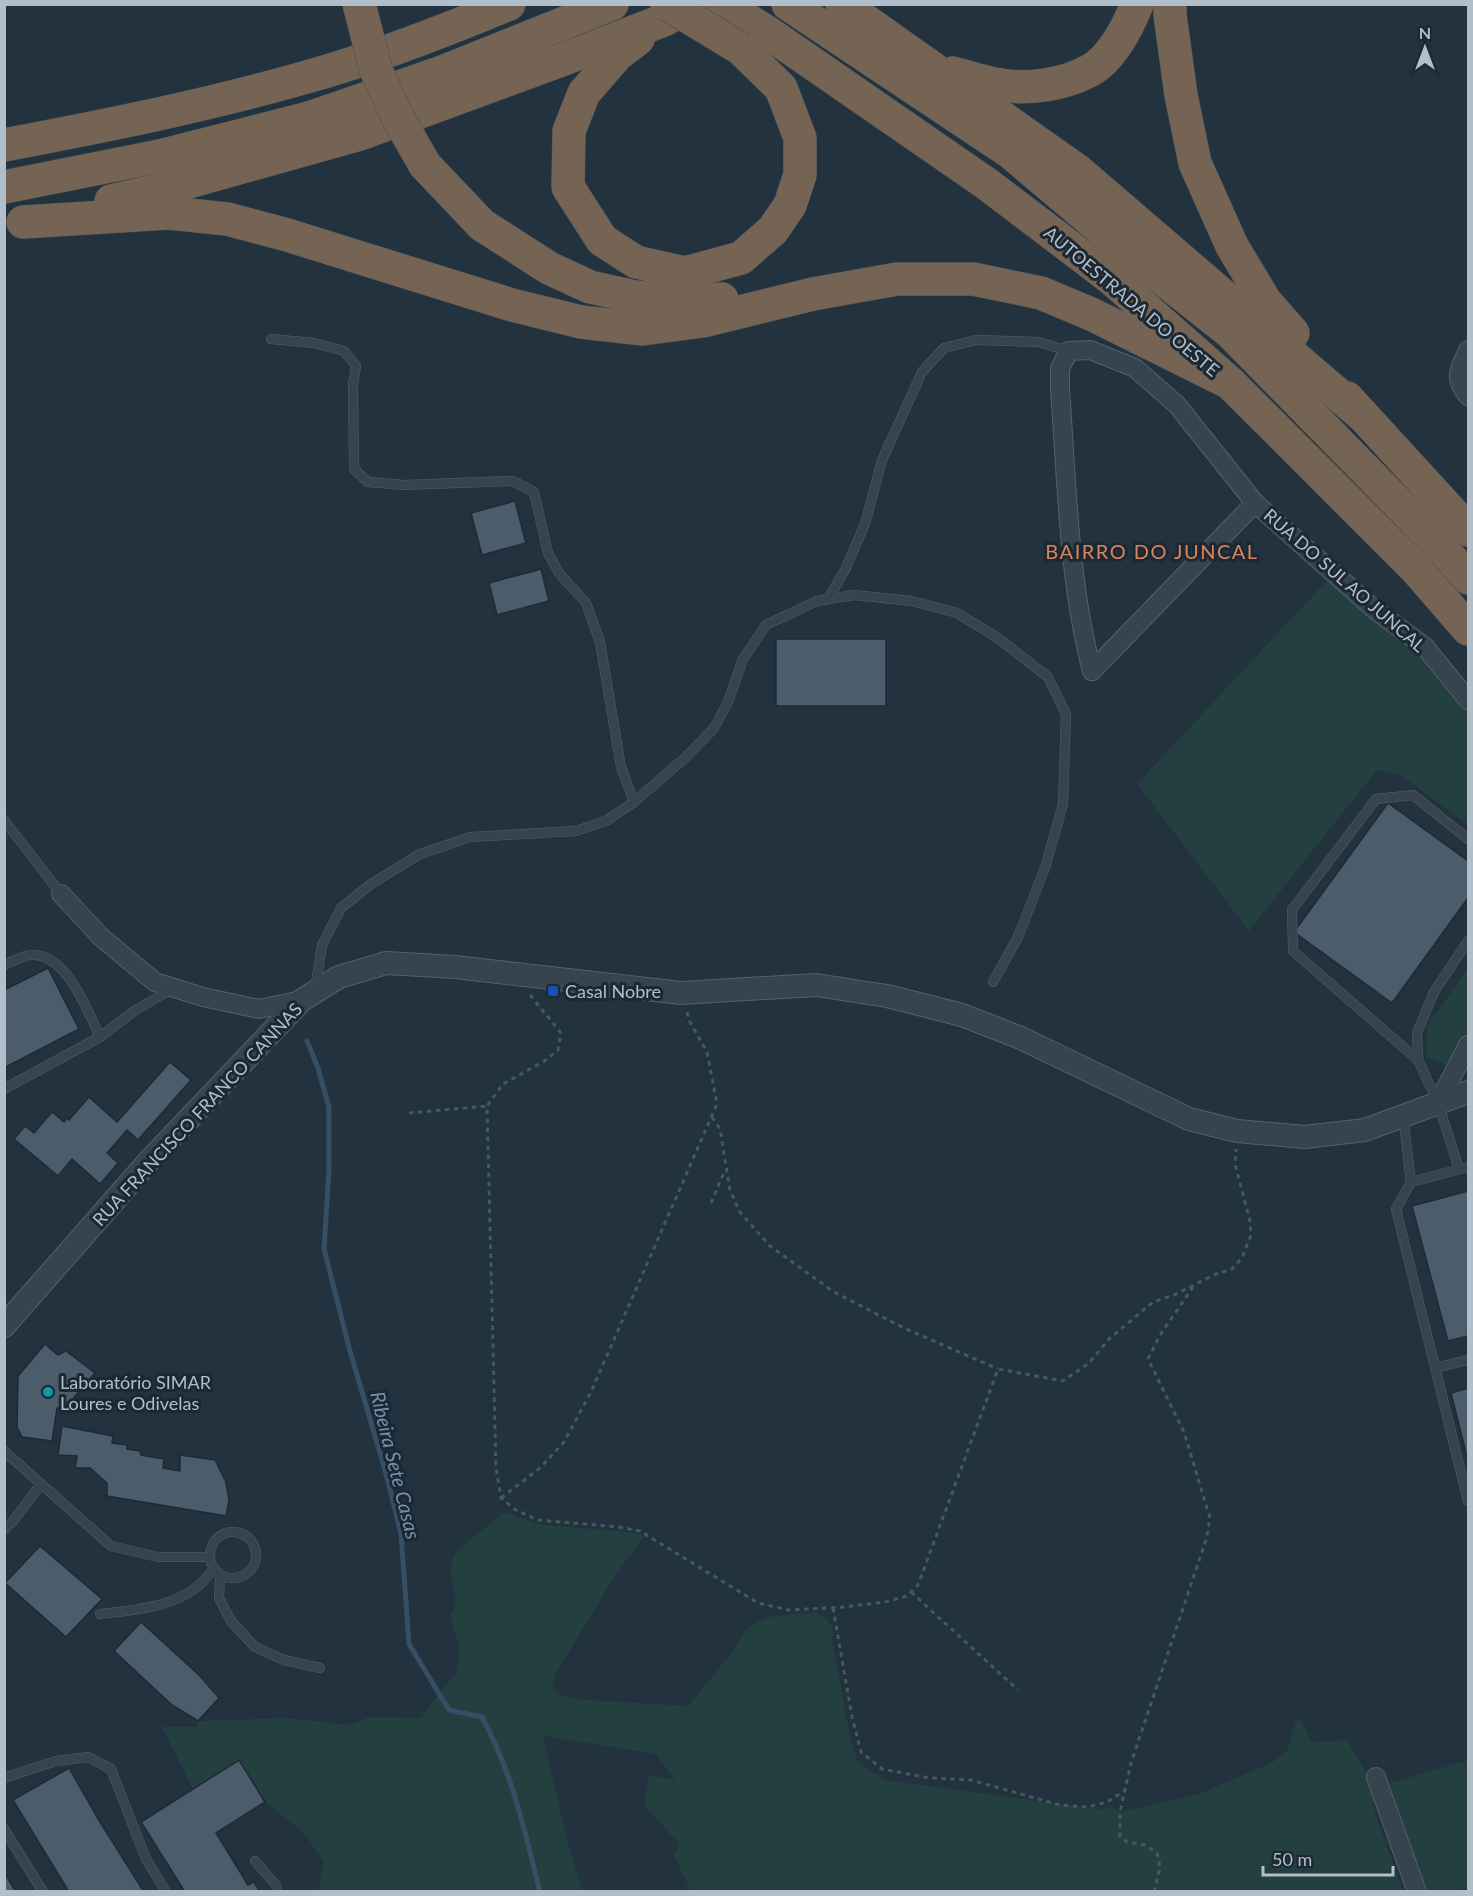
<svg xmlns="http://www.w3.org/2000/svg" width="1473" height="1896" font-family="Lato,sans-serif">
<rect width="100%" height="100%" fill="#22323e"/>
<!-- green -->
<g fill="#243f3f">
<polygon points="1332,575 1468,690 1468,825 1400,775 1377,770 1249,931 1137,784"/>
<polygon points="1468,968 1468,1072 1426,1057 1427,1026"/>
<path d="M504 1512 542 1525 629 1532 645 1536 616 1574 555 1675 553 1687 557 1693 574 1699 688 1706 730 1655 747 1628 767 1617 816 1613 826 1618 833 1628V1645L850 1737 858 1762 885 1780 1104 1810 1109 1805 1120 1812 1199 1794 1273 1762 1288 1749 1295 1721 1301 1719 1311 1742 1347 1740 1373 1784 1374 1810 1403 1891H688L690 1889 673 1854 680 1845 644 1805 648 1775 675 1780 656 1754 543 1736 569 1848 583 1891H318L324 1862 304 1833 265 1802 239 1760 193 1789 162 1727H196L198 1721 286 1718 350 1725 369 1717 421 1718 457 1671 459 1647 450 1615C464 1599 444 1574 454 1556 459 1545 493 1523 504 1512Z"/>
<polygon points="1468,1760 1468,1888 1457,1891 1422,1891 1390,1783"/>
</g>
<g fill="none" stroke-linecap="round" stroke-linejoin="round">
<!-- stream -->
<path stroke="#355066" stroke-width="5" d="M307 1041 318 1068 329 1107V1170L324 1249 350 1351 387 1477 401 1534 409 1644 449 1710 482 1717C513 1775 524 1828 540 1892"/>
</g>
<!-- building -->
<g fill="#4b5c6a" stroke="#1e2a35" stroke-width="1.5">
<polygon points="515,501 526,543 482,555 471,513"/>
<polygon points="541,569 549,601 497,615 489,583"/>
<rect x="776" y="639" width="110" height="67"/>
<polygon points="1388,803 1468,861 1468,898 1392,1003 1294,932"/>
<polygon points="48,968 79,1029 4,1068 4,990"/>
<polygon points="170,1062 191,1080 138,1140 127,1130 107,1153 118,1163 100,1184 72,1159 58,1176 14,1139 25,1126 34,1133 52,1112 64,1122 67,1118 69,1120 89,1097 117,1122"/>
<polygon points="1468,1191 1468,1336 1448,1341 1412,1206"/>
<polygon points="45,1344 58,1355 66,1351 95,1373 64,1409 57,1408 52,1441 22,1437 17,1427 18,1376"/>
<polygon points="1468,1388 1468,1461 1451,1393"/>
<polygon points="62,1426 113,1436 112,1443 127,1445 127,1449 140,1451 141,1455 164,1459 163,1468 180,1471 180,1455 215,1460 226,1482 229,1500 226,1516 107,1496 107,1483 90,1468 75,1468 77,1456 58,1455"/>
<polygon points="40,1546 102,1599 66,1637 5,1583"/>
<polygon points="141,1622 200,1676 219,1698 198,1721 172,1705 114,1651"/>
<polygon points="239,1760 265,1802 216,1833 248,1885 254,1882 260,1892 185,1892 141,1822"/>
<polygon points="69,1768 100,1822 144,1892 69,1892 13,1800"/>
<polygon points="4,1872 16,1892 4,1892"/>
</g>
<g fill="none" stroke-linecap="round" stroke-linejoin="round">
<!-- service casing -->
<g stroke="#55616c" stroke-width="10">
<g id="service">
<polyline points="271,339 314,343 344,351 356,366 353,385 354,469 368,482 404,485 513,481 534,492 548,553 559,573 586,603 600,642 621,767 634,802"/>
<polyline points="828,599 845,570 865,524 882,460 922,372 944,348 976,340 1038,342 1069,351"/>
<polyline points="4,820 61,894"/>
<path d="M4 965C12 962 23 955 31 955 67 953 87 1010 100 1037"/>
<polyline points="315,990 322,945 341,908 371,884 420,854 470,837 576,831 606,821 634,802 686,757 714,728 728,702 743,659 766,625 817,601 854,595 912,601 957,613 998,638 1048,677 1066,714 1063,804 1045,868 1018,937 993,982"/>
<polyline points="1418,1060 1417,1033 1434,992 1468,941"/>
<polyline points="4,1089 100,1037 134,1011 172,989"/>
<polyline points="1403,1116 1411,1182"/>
<polyline points="1468,1167 1411,1182 1396,1209 1468,1501"/>
<polyline points="1459,1169 1438,1103 1418,1060 1293,951 1292,910 1376,799 1413,795 1468,839"/>
<polyline points="1435,1368 1468,1360"/>
<polyline points="4,1451 111,1546 158,1557 209,1557"/>
<polyline points="4,1530 13,1521 41,1484"/>
<circle cx="233" cy="1555" r="23"/>
<polyline points="220,1574 219,1598 231,1621 255,1647 284,1660 320,1668"/>
<path d="M100 1614C132 1610 172 1608 198 1586 204 1581 209 1574 214 1569"/>
<polyline points="4,1778 56,1761 88,1757 111,1769 146,1859 166,1892"/>
<polyline points="4,1829 43,1892"/>
<polyline points="255,1861 276,1885 278,1892"/>
</g>
</g>
<!-- minor casing -->
<g stroke="#55616c" stroke-width="20">
<g id="minor">
<path d="M1468 350C1459 370 1453 378 1468 396"/>
<path d="M1092 671C1068 579 1067 482 1060 389V368L1069 351 1090 350 1135 368 1177 405 1255 503"/>
<polyline points="1092,671 1255,503 1374,609 1425,647 1468,700"/>
<polyline points="61,894 101,937 155,982 203,997 259,1009 302,1000"/>
<polyline points="1438,1103 1468,1045"/>
<polyline points="1376,1777 1417,1892"/>
</g>
</g>
<!-- tertiary casing -->
<g stroke="#55616c" stroke-width="24">
<polyline id="tertiary" points="4,1326 149,1161 302,1000 339,977 386,963 455,967 681,993 816,985 887,996 962,1015 1021,1038 1189,1119 1237,1131 1305,1137 1365,1130 1468,1092"/>
</g>
<!-- motorway casing -->
<g stroke="#424e59" stroke-width="34">
<g id="motorway">
<polyline points="722,4 770,34 987,184 1112,279 1230,383 1416,569 1468,629"/>
<polyline points="788,4 1010,152 1126,250 1230,332 1440,546 1468,578"/>
<polyline points="842,4 1078,171 1362,415"/>
<polyline points="1170,4 1170,15 1181,95 1195,163 1232,246 1265,301 1293,333"/>
<polyline points="638,39 617,55 584,93 569,131 568,187 602,240 636,262 685,273 741,258 773,230 790,205 800,175 800,138 781,88 741,49"/>
<path d="M953 73C967 77 980 81 994 84 1024 90 1061 86 1089 71 1111 60 1128 27 1137 4"/>
<path d="M4 145C105 126 205 106 303 78 373 59 442 32 509 4"/>
<polyline points="425,165 482,225 549,268 590,287 636,297 682,301 722,299"/>
<polyline points="4,187 160,156 309,118 442,72 612,4"/>
<polyline points="111,201 171,187 360,134 564,59 664,20 694,4"/>
<polyline points="23,222 169,213 227,219 284,234 512,305 581,322 643,329 703,321 813,294 897,279 973,279 1041,293 1091,314 1230,383"/>
<polyline points="1347,398 1468,530"/>
</g>
</g>
<!-- path -->
<g stroke="#425b5b" stroke-width="3" stroke-dasharray="4.5 4.5" stroke-linecap="butt">
<polyline points="530,995 561,1033 558,1050 546,1060 503,1084 487,1106 496,1468 501,1498 516,1510 538,1520 619,1527 640,1531 758,1603 789,1610 844,1607 885,1602 907,1596 918,1585 998,1369 1063,1381 1089,1363 1109,1339 1153,1302 1174,1295 1216,1274 1232,1269 1242,1258 1251,1235 1250,1221 1235,1164 1236,1149"/>
<polyline points="409,1113 487,1106"/>
<polyline points="712,1117 720,1129 730,1190 739,1211 770,1246 834,1292 904,1328 998,1369"/>
<polyline points="711,1203 725,1170"/>
<polyline points="501,1498 540,1468 564,1442 591,1392 717,1104 707,1052 690,1022 687,1012"/>
<polyline points="911,1592 1018,1690"/>
<polyline points="833,1608 852,1717 861,1752 882,1769 930,1778 971,1780 1060,1805 1088,1807 1107,1802 1124,1791"/>
<polyline points="1154,1892 1160,1867 1157,1853 1145,1845 1127,1842 1120,1836 1120,1812 1131,1763 1206,1540 1210,1518 1184,1432 1148,1359 1160,1335 1193,1287"/>
</g>
<!-- service -->
<use href="#service" stroke="#37434e" stroke-width="9"/>
<!-- minor -->
<use href="#minor" stroke="#37434e" stroke-width="18"/>
<!-- tertiary -->
<use href="#tertiary" stroke="#37434e" stroke-width="22"/>
<!-- motorway -->
<use href="#motorway" stroke="#756453" stroke-width="33"/>
<!-- motorway-bridge casing -->
<g stroke="#424e59" stroke-width="34" stroke-linecap="butt">
<g id="motorway-bridge">
<polyline points="359,4 376,70 398,118 425,165"/>
<polyline points="667,4 741,49"/>
</g>
</g>
<!-- motorway-bridge -->
<use href="#motorway-bridge" stroke="#756453" stroke-width="33"/>
</g>
<!-- markers -->
<rect fill="#1a4fb4" stroke="#1c2833" stroke-width="2" x="547" y="985" width="12" height="12" rx="3"/>
<circle fill="#0f9aa8" stroke="#1c2833" stroke-width="2" cx="48" cy="1392" r="6"/>
<g text-anchor="middle" dominant-baseline="central" stroke-width="6" stroke-linejoin="round" paint-order="stroke">
<!-- street labels -->
<g font-size="18" fill="#b2bec9" stroke="#1c2833">
<text transform="translate(1132 301) rotate(40)">AUTOESTRADA DO OESTE</text>
<text transform="translate(1345 580) rotate(41)">RUA DO SUL AO JUNCAL</text>
<text transform="translate(197 1114) rotate(-47)">RUA FRANCISCO FRANCO CANNAS</text>
</g>
<!-- poi labels -->
<g font-size="18" fill="#b2bec9" stroke="#1c2833" text-anchor="start">
<text x="565" y="991">Casal Nobre</text>
<text x="60" y="1382">Laboratório SIMAR<tspan x="60" dy="21">Loures e Odivelas</tspan></text>
</g>
<!-- neighbourhood labels -->
<g font-size="20" letter-spacing="1.5" fill="#da855d" stroke="#1c2833">
<text x="1152" y="551">BAIRRO DO JUNCAL</text>
</g>
<!-- water labels -->
<g font-size="20" font-style="italic" fill="#7193ae" stroke="#1c2833">
<text transform="translate(396 1465) rotate(76)">Ribeira Sete Casas</text>
</g>
</g>
<!-- border -->
<rect width="1473" height="1896" fill="none" stroke="#b2bec9" stroke-width="12"/>
<!-- north arrow -->
<g transform="translate(1425 48)" stroke="#1c2833" stroke-width="4.5" paint-order="stroke">
<path d="M0-4.5L10 22L0 15L-10 22Z" fill="#b2bec9"/>
<text y="-9" font-size="16" font-weight="bold" text-anchor="middle" fill="#b2bec9">N</text>
</g>
<!-- scale -->
<path d="M1263 1866v9h130v-9" fill="none" stroke="#b2bec9" stroke-width="3"/>
<text x="1272" y="1866" font-size="18" fill="#b2bec9" stroke="#1c2833" stroke-width="4.5" paint-order="stroke">50 m</text>
</svg>
